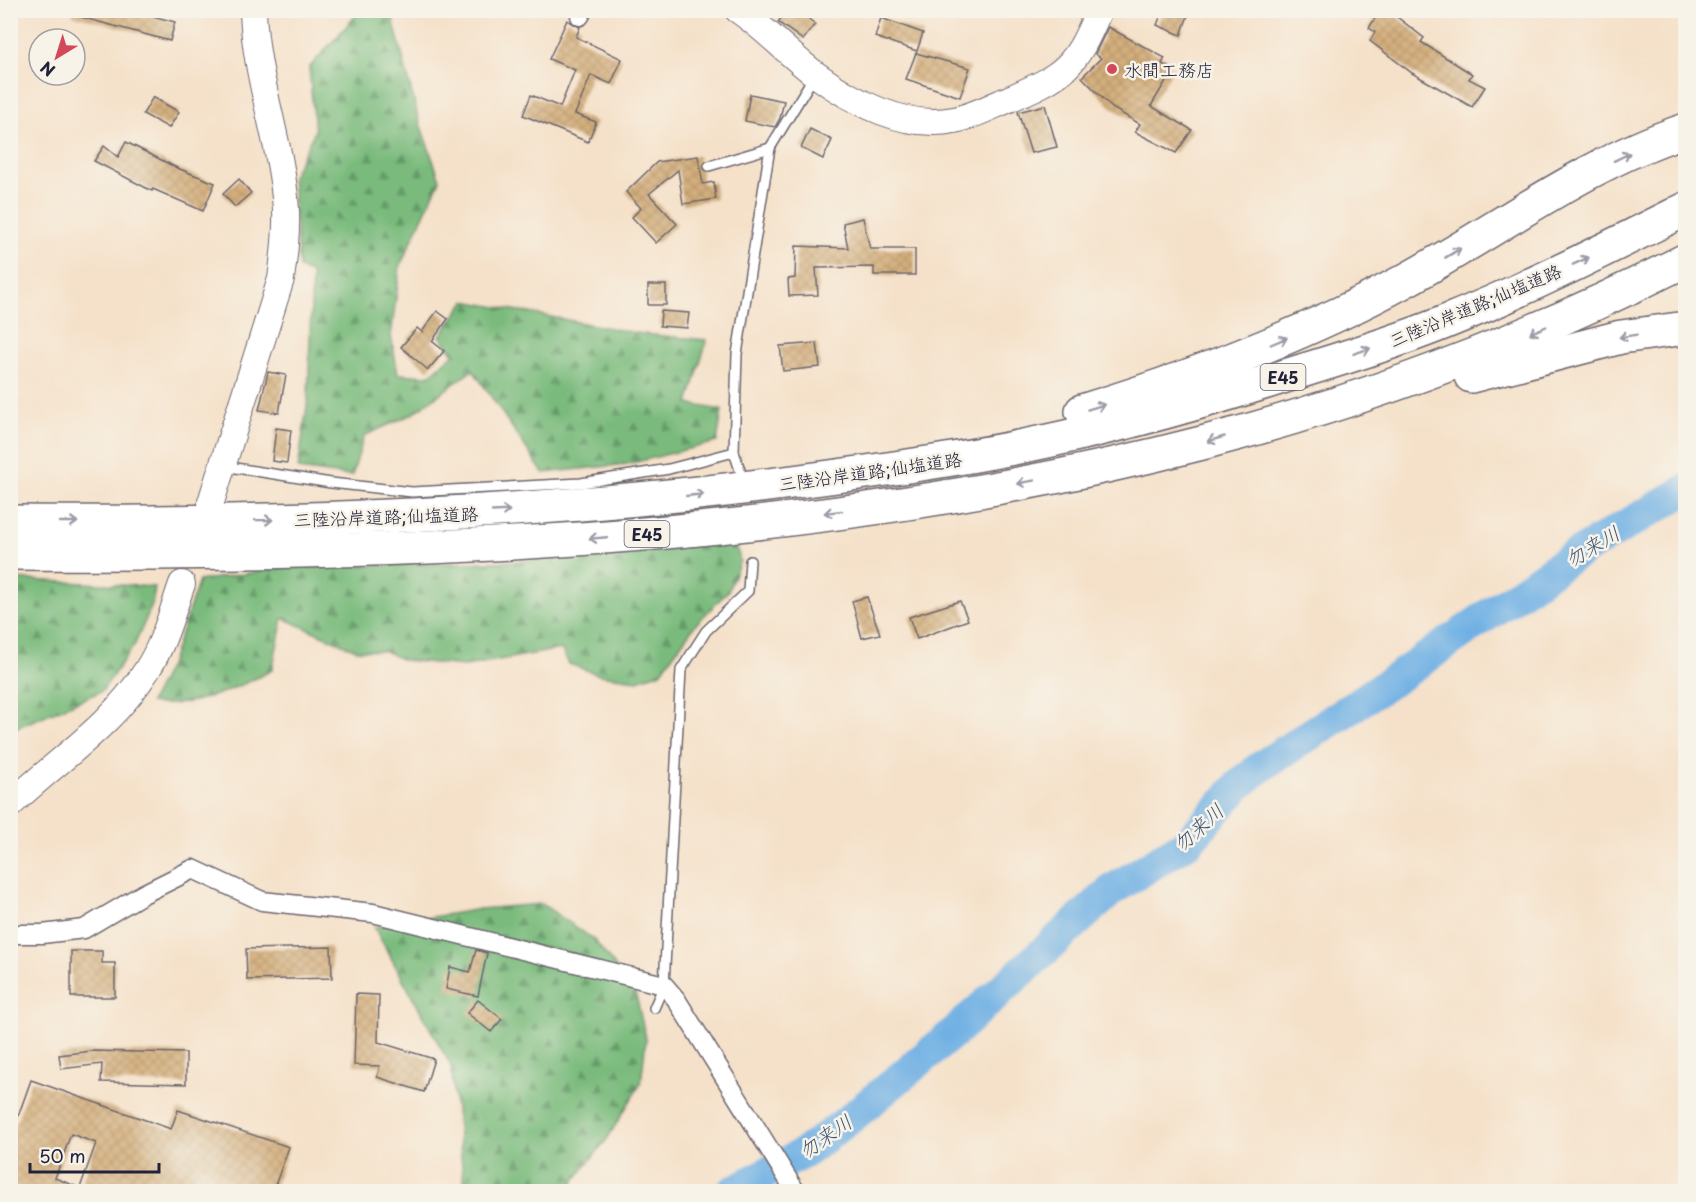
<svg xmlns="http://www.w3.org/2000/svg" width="1696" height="1202" font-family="'Playpen Sans','Klee One',sans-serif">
<defs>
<pattern id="forest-firs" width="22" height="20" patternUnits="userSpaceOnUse" patternTransform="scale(1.5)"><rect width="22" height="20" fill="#7abb7d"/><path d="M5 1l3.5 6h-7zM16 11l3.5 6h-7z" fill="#649868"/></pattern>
<pattern id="building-cross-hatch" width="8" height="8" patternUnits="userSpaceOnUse" patternTransform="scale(1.5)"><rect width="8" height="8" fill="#d4af7c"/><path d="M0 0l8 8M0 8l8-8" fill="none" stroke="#b6966c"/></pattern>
</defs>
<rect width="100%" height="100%" fill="#f7f3e8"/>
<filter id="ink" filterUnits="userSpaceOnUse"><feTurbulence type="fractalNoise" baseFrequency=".0167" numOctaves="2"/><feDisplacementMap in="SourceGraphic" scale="12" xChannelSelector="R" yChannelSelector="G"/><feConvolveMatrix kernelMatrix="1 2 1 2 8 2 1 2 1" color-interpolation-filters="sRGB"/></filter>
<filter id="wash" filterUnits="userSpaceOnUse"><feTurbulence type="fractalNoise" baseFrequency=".008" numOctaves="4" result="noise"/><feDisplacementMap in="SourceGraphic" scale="24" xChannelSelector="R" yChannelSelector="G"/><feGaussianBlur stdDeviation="1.35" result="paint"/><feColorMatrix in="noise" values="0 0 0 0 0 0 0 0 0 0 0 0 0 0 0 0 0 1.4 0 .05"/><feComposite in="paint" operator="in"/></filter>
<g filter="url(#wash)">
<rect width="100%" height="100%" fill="#f5e1c9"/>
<!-- forest -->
<g fill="url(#forest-firs)" stroke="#4e6e5c" stroke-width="1.5">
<polygon points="360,11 391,11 419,121 440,180 400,266 391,336 398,374 428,376 454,354 440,336 465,301 642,334 707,340 688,404 722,410 717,442 628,464 543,473 473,370 412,414 364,436 352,476 298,469 308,399 312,274 299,268 292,177 315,131 309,68"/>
<path d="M735 541 740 561 728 591 695 625 661 672 637 680 600 675 569 664 561 649 465 666 403 660 385 651 356 650 283 618 272 670C238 688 188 710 150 703L171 662 199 581 281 568 566 560Z"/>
<polygon points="11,579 155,587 152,605 135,644 102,691 11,730"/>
<polygon points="542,904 593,939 635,991 646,1039 641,1083 607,1139 566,1191 465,1191 451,1066 374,927 480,909"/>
</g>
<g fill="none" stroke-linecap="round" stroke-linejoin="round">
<!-- river -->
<polyline stroke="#70b0e4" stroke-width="32" points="732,1192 807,1151 851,1118 951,1035 1112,890 1188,842 1239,785 1259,768 1401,675 1570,558 1686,490"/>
</g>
<g id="blocks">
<!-- building -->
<g fill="url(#building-cross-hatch)" fill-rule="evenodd">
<polygon points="73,10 146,10 145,14 175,22 170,41 73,15"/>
<polygon points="788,10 798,10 815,24 803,40 778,22"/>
<polygon points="1163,10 1190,10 1181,35 1157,25"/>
<polygon points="1380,10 1388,10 1424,38 1421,42 1472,74 1469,79 1485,87 1472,107 1412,73 1370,41 1375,32 1369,28"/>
<polygon points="881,18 923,33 917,51 875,37"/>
<polygon points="567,20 580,27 576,37 622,59 611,84 591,75 575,114 596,122 588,142 523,115 531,95 560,107 575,70 549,59"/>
<polygon points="1108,27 1165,58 1162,64 1173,69 1151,106 1192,130 1176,153 1135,132 1140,124 1112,108 1082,77 1101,58 1095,54"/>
<polygon points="916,53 970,68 960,97 906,79"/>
<polygon points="750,94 784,101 780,118 775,127 745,121"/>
<polygon points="153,97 179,112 169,128 143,114"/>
<polygon points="1045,105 1057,147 1031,153 1018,112"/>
<polygon points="810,129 832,140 823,159 801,148"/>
<polygon points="126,142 177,168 215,183 203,211 153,189 152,191 94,161 104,146 118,157"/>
<polygon points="698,156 703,184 714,182 716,199 683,204 678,170 649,194 677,224 656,243 632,217 641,208 626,192 657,162"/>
<polygon points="239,179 251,193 235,207 223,194"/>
<polygon points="863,218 870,249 915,249 915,275 874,275 874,267 816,268 818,295 789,296 788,279 795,278 796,246 848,248 843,223"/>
<rect x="648" y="285" width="18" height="20"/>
<polygon points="437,311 448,319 432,341 444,351 428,370 401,347 417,328 422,332"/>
<polygon points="661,311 689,313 687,328 660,326"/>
<polygon points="817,343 820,367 783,371 780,346"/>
<polygon points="268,372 286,375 279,413 259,410"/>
<polygon points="276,428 291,430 287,463 272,461"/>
<polygon points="867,597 880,634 862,638 852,601"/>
<polygon points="960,601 968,620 917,639 909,617"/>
<polygon points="331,947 332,978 247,980 246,949"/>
<polygon points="476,950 487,953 478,996 446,989 450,967 470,972"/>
<polygon points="71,951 102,951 102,963 115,963 115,997 71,997"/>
<polygon points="356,994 379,995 378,1042 434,1059 424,1092 377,1077 380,1066 354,1065"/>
<polygon points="478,1000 502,1019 491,1032 467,1013"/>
<polygon points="92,1051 186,1053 186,1084 101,1082 102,1064 61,1069 59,1055"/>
<path d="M31 1080 171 1129 178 1110 289 1147 273 1191H10V1139ZM71 1134 96 1143 80 1188 55 1178Z"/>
</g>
</g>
</g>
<g filter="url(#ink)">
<use href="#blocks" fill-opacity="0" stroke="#6c656d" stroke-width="1.5"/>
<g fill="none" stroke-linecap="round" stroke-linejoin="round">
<!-- lane casing -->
<g stroke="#6c656d" stroke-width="12">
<g id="lane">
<polyline points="709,166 770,148"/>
<polyline points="223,466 331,483 412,492 581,483 669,469 734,452"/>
<polyline points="740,470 734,452 737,354 770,148 814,76"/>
<polyline points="654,1008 664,985 681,670 706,631 748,591 750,561"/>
</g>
</g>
<!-- street casing -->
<g stroke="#6c656d" stroke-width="21">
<g id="street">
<polyline points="580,16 583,10"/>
<polyline points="10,934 42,934 84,929 143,894 193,869 262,901 373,913 664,985 676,999 796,1192"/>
</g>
</g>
<!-- secondary casing -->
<g stroke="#6c656d" stroke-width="28">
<g id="secondary">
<path d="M738 10C766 29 788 54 815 74 853 102 906 130 954 120 972 117 992 106 1009 99 1066 74 1075 68 1099 10"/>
<path d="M211 502 281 279C284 256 287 234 286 210 282 143 255 79 253 10"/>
<path d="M10 805C57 760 112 726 147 670 164 644 172 612 182 584"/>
</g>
</g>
<!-- highway casing -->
<g stroke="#6c656d" stroke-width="36">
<g id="highway">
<polyline points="1471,376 1621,337 1686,328"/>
<path d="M1082 411C1193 377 1303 336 1406 280 1498 230 1585 163 1686 130"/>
<path d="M10 522C282 524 553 515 822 478 905 467 988 455 1070 436 1140 420 1210 400 1279 378 1333 361 1389 345 1443 323 1525 290 1606 249 1686 209"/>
<path d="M10 553C409 555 814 544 1202 443 1369 400 1531 338 1686 260"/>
</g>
</g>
<!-- lane -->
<use href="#lane" stroke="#fff" stroke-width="9"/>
<!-- street -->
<use href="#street" stroke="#fff" stroke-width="18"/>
<!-- secondary -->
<use href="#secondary" stroke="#fff" stroke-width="26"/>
<!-- highway -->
<use href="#highway" stroke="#fff" stroke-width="33"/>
</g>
<!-- one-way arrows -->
<defs><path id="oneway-shaft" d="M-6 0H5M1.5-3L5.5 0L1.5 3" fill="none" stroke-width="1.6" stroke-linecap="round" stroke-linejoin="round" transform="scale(1.5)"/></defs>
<g stroke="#9c9ca7">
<use href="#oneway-shaft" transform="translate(1622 157) rotate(-26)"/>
<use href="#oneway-shaft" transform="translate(1453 253) rotate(-31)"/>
<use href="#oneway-shaft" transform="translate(1581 261) rotate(-24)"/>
<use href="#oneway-shaft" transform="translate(1538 330) rotate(157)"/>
<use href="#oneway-shaft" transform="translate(1628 336) rotate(171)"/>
<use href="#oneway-shaft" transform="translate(1279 341) rotate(-23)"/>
<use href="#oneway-shaft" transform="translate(1362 351) rotate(-19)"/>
<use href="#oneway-shaft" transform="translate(1096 407) rotate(-17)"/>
<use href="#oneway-shaft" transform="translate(1216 439) rotate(164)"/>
<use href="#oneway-shaft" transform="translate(1026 482) rotate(170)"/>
<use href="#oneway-shaft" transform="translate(695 495) rotate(-6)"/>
<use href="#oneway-shaft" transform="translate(501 511) rotate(-3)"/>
<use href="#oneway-shaft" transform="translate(833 512) rotate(173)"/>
<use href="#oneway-shaft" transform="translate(264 520) rotate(-1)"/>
<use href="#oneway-shaft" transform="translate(69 522)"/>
<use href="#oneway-shaft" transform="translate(598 538) rotate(175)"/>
</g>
</g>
<!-- markers -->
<circle fill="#d1495b" stroke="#f7f3e8" stroke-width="2" cx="1112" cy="69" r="6"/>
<g text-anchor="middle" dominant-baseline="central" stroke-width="5" stroke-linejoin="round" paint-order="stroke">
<!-- shield labels -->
<g fill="#f7f3e8" stroke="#62616f" stroke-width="1.5">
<rect x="1260.5" y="364" width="45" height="26" rx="4.5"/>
<rect x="624.5" y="521" width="45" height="26" rx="4.5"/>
</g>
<g font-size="16" font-weight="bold" fill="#22223b">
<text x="1283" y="377">E45</text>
<text x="647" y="534">E45</text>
</g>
<!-- poi labels -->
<g font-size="18" fill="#22223b" stroke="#f7f3e8" text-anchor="start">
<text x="1124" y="69">水間工務店</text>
</g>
<!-- street labels -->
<g font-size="18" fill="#22223b" stroke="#f7f3e8">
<text transform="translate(1475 305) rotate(-23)">三陸沿岸道路;仙塩道路</text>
<text transform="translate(870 471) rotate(-8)">三陸沿岸道路;仙塩道路</text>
<text transform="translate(386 516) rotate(-2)">三陸沿岸道路;仙塩道路</text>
</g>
<!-- water labels -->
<g font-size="20" font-style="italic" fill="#3d5476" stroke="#f7f3e8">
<text transform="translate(1592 546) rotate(-31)">勿来川</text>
<text transform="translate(1198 827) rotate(-42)">勿来川</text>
<text transform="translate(825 1136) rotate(-35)">勿来川</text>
</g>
</g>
<!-- margin -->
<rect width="1696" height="1202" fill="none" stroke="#f7f3e8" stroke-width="36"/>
<!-- north arrow -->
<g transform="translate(57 57) rotate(218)"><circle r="28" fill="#f7f3e8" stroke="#a29fa3" stroke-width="1.5"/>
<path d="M0-4.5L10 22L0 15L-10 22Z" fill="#d1495b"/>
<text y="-9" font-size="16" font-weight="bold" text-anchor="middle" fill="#22223b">N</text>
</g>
<!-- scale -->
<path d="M30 1163v9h129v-9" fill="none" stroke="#22223b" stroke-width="3"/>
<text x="39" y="1163" font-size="18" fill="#22223b" stroke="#f7f3e8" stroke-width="4.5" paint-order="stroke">50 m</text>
</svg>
